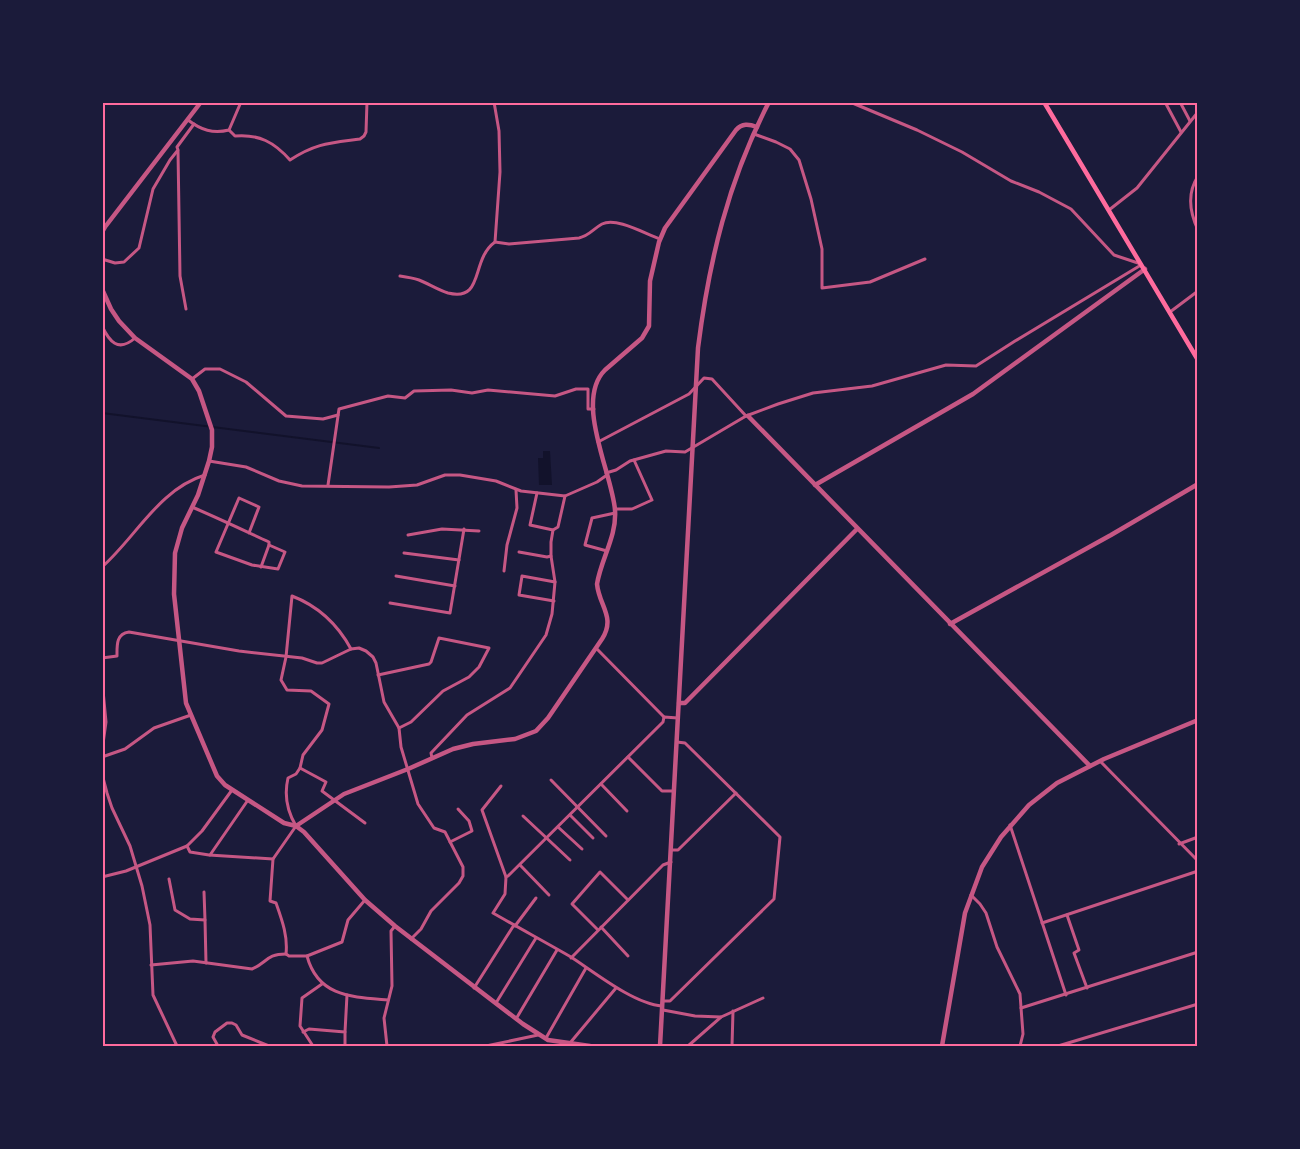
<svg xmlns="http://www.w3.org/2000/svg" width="1300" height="1149" font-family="'Open Sans',sans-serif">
<rect width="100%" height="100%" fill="#1b1b3a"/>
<!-- water -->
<polygon fill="#12122b" points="543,451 550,451 552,485 539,485 538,458 543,458"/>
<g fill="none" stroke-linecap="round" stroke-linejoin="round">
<!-- stream -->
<polyline stroke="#12122b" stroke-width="2" points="102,413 379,448"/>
<!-- minor -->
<g stroke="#c65784" stroke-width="3">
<path d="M494 102 499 131 500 172 495 242 509 244 579 238C589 236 593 229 602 224 617 217 645 234 660 239"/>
<polyline points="850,102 917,130 962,152 1011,181 1039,192 1071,209 1114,255 1141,264"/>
<polyline points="1165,102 1181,132"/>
<polyline points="1180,102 1190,121"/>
<path d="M188 120C201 130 213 134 229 130L241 102"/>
<path d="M229 130 235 136C259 134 274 142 290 160 316 143 330 143 360 139L364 136 366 132 367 102"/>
<polyline points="754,134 776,142 790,149 799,160 811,199 822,249 822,288 870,282 925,259"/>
<polyline points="178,151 180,276 186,309"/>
<path d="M1198 176C1187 193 1190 213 1198 230"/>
<polyline points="1109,210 1137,188 1198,112"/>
<polyline points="102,259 115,263 124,262 139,248 153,189 170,160 178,150 177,147 194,124"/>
<path d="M400 276C407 277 413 278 419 280 429 284 438 290 448 293 485 302 470 260 495 242"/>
<polyline points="1170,312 1198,291"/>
<path d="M102 326C109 341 118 353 135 338"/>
<polyline points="192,379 205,369 220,369 246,382 286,416 323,419 338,415"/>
<polyline points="598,442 689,394 704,378 712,379 746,416 778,404 813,393 872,386 946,365 976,366 1015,341 1141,265"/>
<polyline points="209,461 246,467 279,481 302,486 389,487 417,485 445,475 460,475 496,481 521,491 565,496 597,482 607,475"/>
<polyline points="606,473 616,470 630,461 666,451 685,452 746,416"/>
<polyline points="328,485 339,409 388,396 405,398 414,391 451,390 472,393 488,390 555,396 576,389 588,389 588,409 594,409"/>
<polyline points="537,493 530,525 553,530"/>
<path d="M192 507C218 518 243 530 269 542V545L285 552 278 569 252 565 216 552 239 498 259 507 249 533"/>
<polyline points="615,509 632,509 652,500 634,460"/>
<polyline points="408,535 442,529 479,531"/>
<polyline points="607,551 585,545 592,518 615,513"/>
<polyline points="519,552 547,557 551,556"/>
<polyline points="404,553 459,560"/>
<path d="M102 567C136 537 159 489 205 475"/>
<polyline points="261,567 269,545"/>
<polyline points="504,571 507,545 517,508 516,490"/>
<polyline points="396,576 455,586"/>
<polyline points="554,601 519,595 522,576 555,582"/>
<polyline points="390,603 450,613 464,529"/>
<polyline points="596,648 664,717"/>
<path d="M351 649C338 625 318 606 292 596L286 657 281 680 287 690 311 691 329 704 322 730 303 755 300 768 296 774 288 778C284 795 287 811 296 826L273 859 270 901 276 903C282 920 288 936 286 954L289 956H307C318 997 352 997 388 1000"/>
<path d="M102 658 117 656C117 645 116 634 129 632L239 651 302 658 317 663H322L351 649 359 648 366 651 373 657 376 663 384 702 399 728 401 747 418 804 434 828 445 832 463 867V876L459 883 431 911 421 929 411 939"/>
<polyline points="378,675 429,664 431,662 439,638 489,648 479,667 469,677 443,691 411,722 399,728"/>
<polyline points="102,680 106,722 102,751"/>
<polyline points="102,757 125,749 154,728 191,715"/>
<polyline points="628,757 662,791 674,791"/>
<polyline points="432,758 431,753 467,715 510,688 546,635 552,614 555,582 551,556 551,542 553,530 558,527 565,496"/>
<polyline points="1100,761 1198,861"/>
<polyline points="300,768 326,782 322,791 365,823"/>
<polyline points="102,774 107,793 112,808 130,846 142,886 150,925 153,995 177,1046"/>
<polyline points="551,780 606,836"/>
<polyline points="601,784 627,811"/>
<polyline points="501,786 482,810 506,877"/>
<polyline points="570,815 593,838"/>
<polyline points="523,816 570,860"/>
<polyline points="1010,825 1066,995"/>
<polyline points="558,827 582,849"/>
<polyline points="450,842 472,831 469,821 458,809"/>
<polyline points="1179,844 1198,837"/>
<polyline points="187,846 190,852 209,855 273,859"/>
<polyline points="671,850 678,850 736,793"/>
<polyline points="210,855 248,800"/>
<polyline points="520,865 549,895"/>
<polyline points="102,877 126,871 187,846 202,831 232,790"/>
<polyline points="169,879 175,910 190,919 205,920 204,892"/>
<polyline points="971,895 980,904 986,913 997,947 1020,994 1023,1034 1020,1046"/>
<polyline points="1067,915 1079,950 1074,953 1087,988"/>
<polyline points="205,920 206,963"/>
<polyline points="1042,923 1198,871"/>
<polyline points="515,926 536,898"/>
<polyline points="601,927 628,956"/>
<polyline points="598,930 572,904 600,872 628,900"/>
<polyline points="307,956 342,942 348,920 365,900"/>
<polyline points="571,958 663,865 671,862"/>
<path d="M151 965 193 961 252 969C267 963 266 954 286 954"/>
<polyline points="474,988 514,925"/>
<polyline points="663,1001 670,1001 774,899 780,837 685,743 677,742"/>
<polyline points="496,1003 536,938"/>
<path d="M662 1006C634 1004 594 972 571 957 545 942 519 928 493 913L505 894 506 877 508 876 663 722 664 717 678 718"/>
<polyline points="1021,1008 1198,952"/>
<polyline points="663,1010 695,1016 721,1017 763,998"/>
<polyline points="516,1019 557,950"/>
<polyline points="303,1032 309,1029 345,1032 345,1046"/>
<polyline points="345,1032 347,995"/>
<polyline points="546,1038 586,968"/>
<polyline points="570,1043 616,988"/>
<polyline points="218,1046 213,1037 215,1032 227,1023 232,1023 236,1025 242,1035 269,1046"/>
<polyline points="313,1046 300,1026 302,998 322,984"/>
<polyline points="387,1046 384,1018 392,986 391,931 395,926"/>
<polyline points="486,1046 538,1035"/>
<polyline points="688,1046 721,1017"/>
<polyline points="732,1046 733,1011"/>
<polyline points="1058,1046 1198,1004"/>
</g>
<!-- tertiary -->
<g stroke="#c65784" stroke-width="4.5">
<polyline points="102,232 105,227 201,102"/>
<polyline points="102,289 111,309 119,321 135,338 192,379 199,391 212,430 212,447 209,461 198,495 182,528 175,553 174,594 186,703 217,776 225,785 284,823 296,826 304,832 365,900 395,926 523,1024 548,1040 590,1046"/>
<polyline points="748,416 1090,766"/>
<polyline points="815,485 973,394 1145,269"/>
<polyline points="950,624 1111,535 1198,484"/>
<polyline points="679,703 685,703 857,529"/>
<path d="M296 826 344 794 408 769 453 749 473 744 515 739 536 731 548 718 602 639C616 617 599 606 597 584 601 559 617 536 615 510 612 473 574 401 605 370L642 338 649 326 650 281 659 242 665 228 736 130C742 123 749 124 757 127"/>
<path d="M660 1046 698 348C709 261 728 181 769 102"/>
<polyline points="942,1046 965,913 982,867 1001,837 1029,805 1057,783 1104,759 1198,720"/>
</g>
<!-- secondary -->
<polyline stroke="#ff6b9d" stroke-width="4.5" points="1044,102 1198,360"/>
</g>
<!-- border -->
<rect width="1300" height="1149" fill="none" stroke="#1b1b3a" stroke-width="208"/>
<rect x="104" y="104" width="1092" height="941" fill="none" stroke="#ff6b9d" stroke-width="2"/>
</svg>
